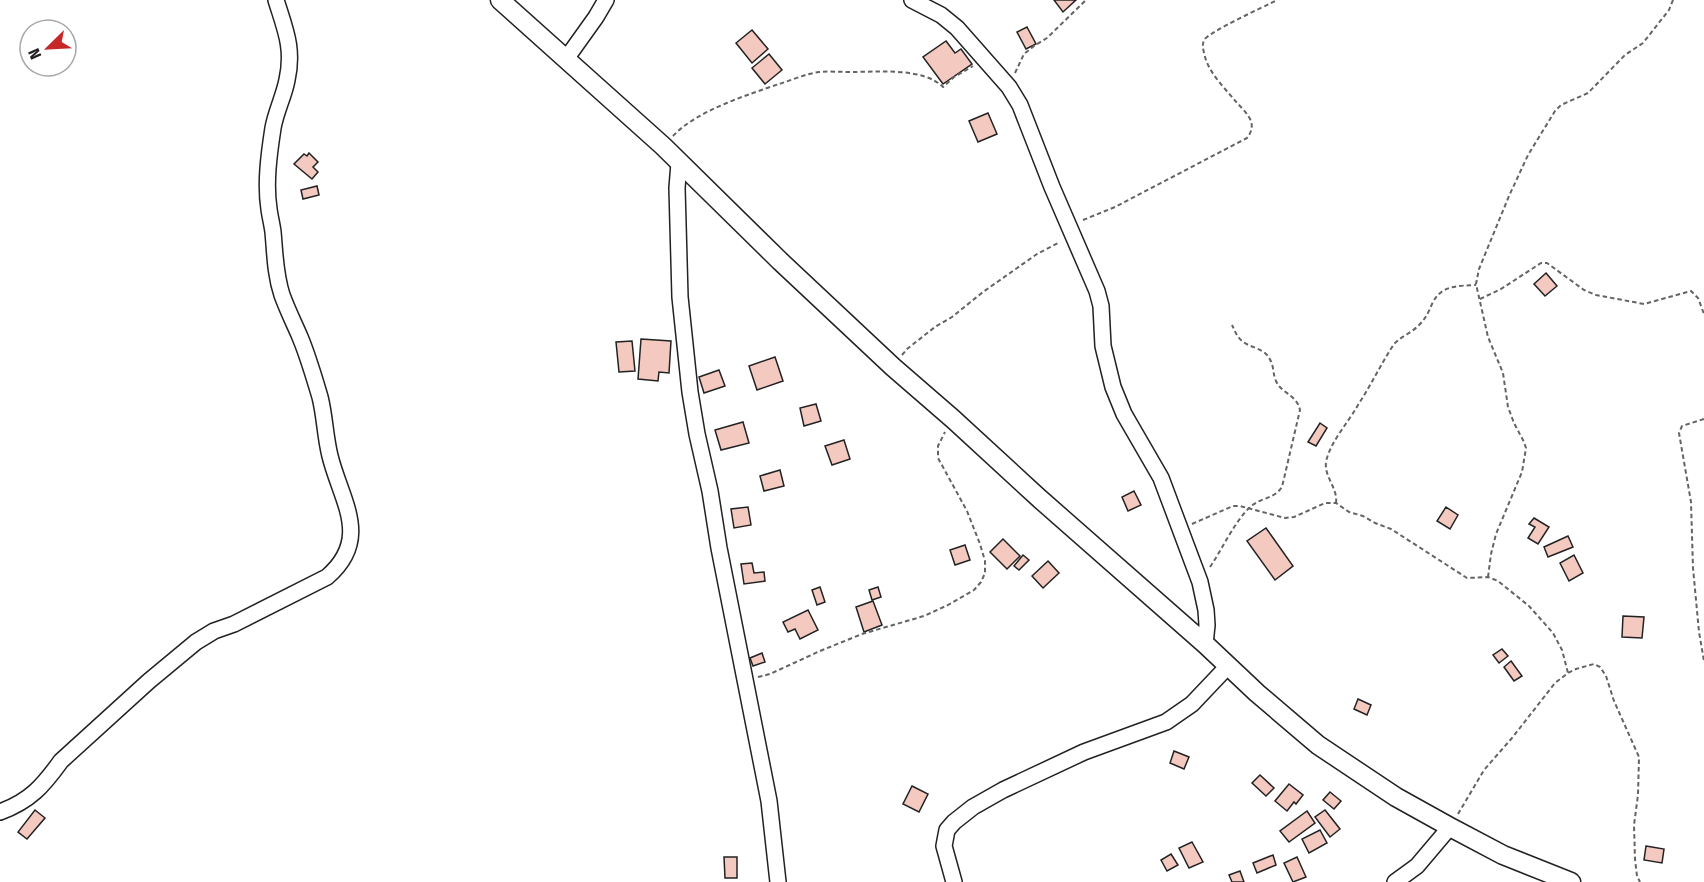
<svg xmlns="http://www.w3.org/2000/svg" width="1704" height="882" font-family="'Fira Sans Condensed',sans-serif">
<rect width="100%" height="100%" fill="#fff"/>
<!-- building -->
<g fill="#f3c9c0" stroke="#222" stroke-width="1.5">
<polygon points="1054,0 1076,0 1063,12"/>
<polygon points="1027,27 1036,44 1026,49 1017,32"/>
<polygon points="752,30 768,49 752,63 736,43"/>
<polygon points="946,41 955,53 961,49 972,64 943,84 923,57"/>
<polygon points="769,54 782,70 765,84 752,68"/>
<polygon points="988,113 997,134 978,142 969,121"/>
<polygon points="309,153 318,162 313,167 318,172 312,179 294,164 304,154 307,156"/>
<polygon points="317,186 319,195 303,199 301,190"/>
<polygon points="1546,273 1557,286 1545,296 1534,284"/>
<polygon points="641,339 671,341 669,373 659,372 658,381 638,379"/>
<polygon points="632,341 635,371 619,372 616,342"/>
<polygon points="775,357 783,381 757,390 749,366"/>
<polygon points="719,370 725,386 704,393 699,377"/>
<polygon points="816,404 821,421 804,426 800,408"/>
<polygon points="743,422 749,443 721,450 715,430"/>
<polygon points="1320,423 1327,428 1316,446 1308,442"/>
<polygon points="844,440 850,459 832,465 825,446"/>
<polygon points="780,470 784,486 764,491 760,476"/>
<polygon points="1134,491 1141,505 1128,511 1122,497"/>
<polygon points="748,507 751,525 734,528 731,509"/>
<polygon points="1446,507 1458,515 1450,529 1437,521"/>
<polygon points="1534,518 1549,527 1538,544 1528,538 1535,527 1529,524"/>
<polygon points="1266,528 1293,566 1275,580 1247,541"/>
<polygon points="1568,536 1573,547 1548,557 1544,547"/>
<polygon points="1003,539 1020,556 1007,569 990,552"/>
<polygon points="965,545 970,560 955,565 950,550"/>
<polygon points="1023,555 1029,560 1019,570 1014,566"/>
<polygon points="1574,555 1583,573 1569,581 1560,563"/>
<polygon points="1048,561 1059,573 1043,588 1032,576"/>
<polygon points="752,563 754,573 764,572 765,581 744,584 741,564"/>
<polygon points="820,587 825,602 817,605 812,590"/>
<polygon points="878,587 881,597 872,600 869,590"/>
<polygon points="873,601 882,625 864,632 856,607"/>
<polygon points="808,610 818,630 800,639 795,629 788,632 783,622"/>
<polygon points="1623,616 1644,617 1642,638 1622,637"/>
<polygon points="1502,649 1508,656 1499,663 1493,655"/>
<polygon points="762,653 765,662 753,666 750,658"/>
<polygon points="1511,661 1522,676 1514,681 1504,667"/>
<polygon points="1358,699 1371,705 1367,715 1354,709"/>
<polygon points="1174,751 1189,757 1184,769 1170,763"/>
<polygon points="1260,775 1274,788 1266,796 1252,783"/>
<polygon points="1289,784 1303,795 1296,804 1294,802 1287,811 1275,801"/>
<polygon points="912,786 928,794 919,812 903,804"/>
<polygon points="1330,792 1341,801 1334,809 1323,800"/>
<polygon points="35,810 45,818 27,839 18,832"/>
<polygon points="1325,810 1340,829 1330,837 1315,817"/>
<polygon points="1307,811 1315,823 1289,842 1280,831"/>
<polygon points="1320,830 1327,843 1309,853 1302,839"/>
<polygon points="1192,842 1203,862 1189,868 1179,848"/>
<polygon points="1646,846 1664,849 1662,863 1644,860"/>
<polygon points="1171,854 1178,865 1167,871 1161,860"/>
<polygon points="1273,855 1276,865 1257,873 1253,863"/>
<polygon points="724,857 737,857 737,878 725,878"/>
<polygon points="1297,857 1306,877 1293,882 1284,863"/>
<polygon points="1240,871 1244,882 1232,882 1229,875"/>
</g>
<g fill="none" stroke-linecap="round" stroke-linejoin="round">
<!-- minor casing -->
<g stroke="#222" stroke-width="18">
<g id="minor">
<polyline points="912,0 941,15 957,28 1009,87 1020,105 1052,187 1097,291 1101,306 1103,346 1113,387 1124,414 1161,478 1200,582 1206,610 1207,625 1205,644"/>
<polyline points="566,59 596,17 606,0"/>
<polyline points="679,163 677,188 680,297 690,392 697,434 710,491 719,548 769,801 778,882"/>
<path d="M0 812C30 801 43 786 61 761L149 681 196 642 214 631 234 624 327 577C372 538 341 501 330 456 325 436 325 417 320 397 314 377 308 356 300 337 294 323 287 309 282 295 275 274 275 253 273 232 272 224 270 217 269 209 265 183 269 154 273 128 276 111 284 96 287 80 294 48 285 29 276 0"/>
<polyline points="954,882 944,846 947,830 954,822 973,807 1003,790 1084,752 1166,722 1192,704 1228,666"/>
<polyline points="1395,882 1417,866 1450,827"/>
</g>
</g>
<!-- major casing -->
<g stroke="#222" stroke-width="21">
<polyline id="major" points="500,0 663,146 780,261 893,367 953,419 1040,499 1205,644 1257,693 1318,745 1396,797 1450,827 1503,855 1571,882"/>
</g>
<!-- path -->
<g stroke="#646464" stroke-width="2" stroke-dasharray="4.5 3" stroke-linecap="butt">
<polyline points="1015,73 1024,54 1034,46 1047,38 1086,0"/>
<path d="M673 136C696 111 747 95 779 84 792 80 805 74 819 72 829 71 840 72 851 72 877 72 923 67 943 87L954 77 973 66"/>
<path d="M1083 220 1115 207 1247 138C1251 133 1253 127 1251 121 1248 114 1242 108 1237 103 1225 88 1208 73 1204 53 1203 48 1202 45 1204 40 1210 31 1264 7 1277 0"/>
<polyline points="1480,299 1501,289 1541,263 1547,263 1584,290 1596,295 1644,304 1691,291 1698,298 1704,314"/>
<polyline points="902,355 907,349 935,327 952,317 983,292 1037,254 1060,242"/>
<polyline points="1704,419 1682,426 1679,433 1691,502 1693,568 1699,632 1704,661"/>
<path d="M1336 503C1338 488 1324 477 1326 462 1330 442 1348 423 1358 405 1371 385 1381 364 1394 344 1402 336 1413 332 1420 324 1426 318 1429 311 1432 304 1441 285 1457 286 1476 285"/>
<polyline points="1192,524 1233,506 1240,506 1285,518 1294,517 1325,503 1336,503 1349,512 1363,516 1375,523 1391,529 1467,578 1488,577 1498,581 1529,606 1553,633 1562,650 1568,673"/>
<path d="M1210 567C1223 548 1233 524 1250 507 1261 497 1273 500 1282 487L1300 410C1297 395 1281 393 1276 381 1272 372 1275 365 1267 355 1261 348 1249 347 1242 341 1237 337 1235 331 1232 325"/>
<polyline points="1488,577 1491,554 1496,534 1522,472 1526,448 1524,442 1514,423 1508,407 1503,373 1488,337 1476,284 1479,269 1509,196 1528,155 1555,111 1561,105 1588,93 1625,55 1643,43 1669,10 1673,0"/>
<polyline points="758,677 770,674 820,651 862,634 924,616 948,605 974,590 981,582 985,573 985,561 980,544 967,511 938,458 938,446 945,432"/>
<polyline points="1458,814 1484,770 1512,738 1555,683 1568,673 1576,669 1594,664 1600,667 1606,676 1614,701 1639,757 1638,795 1634,825 1635,859 1637,876 1640,882"/>
</g>
<!-- minor -->
<use href="#minor" stroke="#fff" stroke-width="15"/>
<!-- major -->
<use href="#major" stroke="#fff" stroke-width="18"/>
</g>
<!-- north arrow -->
<g transform="translate(48 48) rotate(246)"><circle r="28" fill="#ffffff" stroke="#a7a7a7" stroke-width="1.5"/>
<path d="M0-4.5L10 22L0 15L-10 22Z" fill="#c62828"/>
<text y="-9" font-size="16" font-weight="bold" text-anchor="middle" fill="#222222">N</text>
</g>
</svg>
